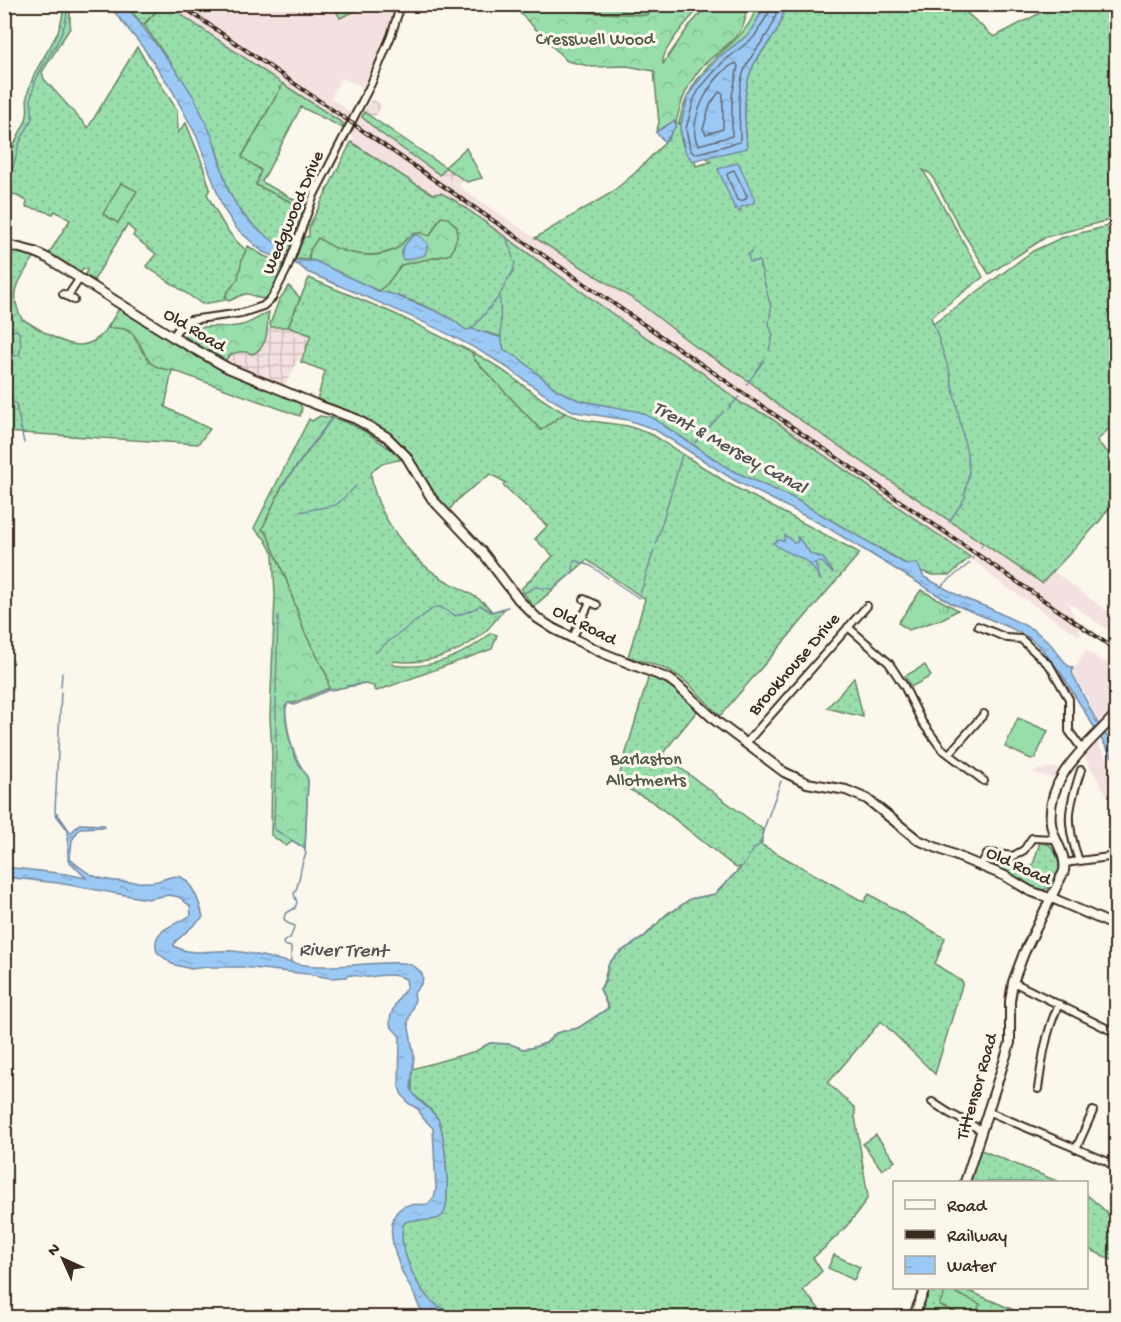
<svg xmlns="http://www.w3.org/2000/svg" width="1121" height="1322" font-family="'Gochi Hand',sans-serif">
<defs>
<pattern id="industrial-grid" width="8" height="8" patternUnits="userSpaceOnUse" patternTransform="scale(1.5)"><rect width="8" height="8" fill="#f3e0e1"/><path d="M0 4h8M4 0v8" fill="none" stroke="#d1c0c1"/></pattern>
<pattern id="grass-dots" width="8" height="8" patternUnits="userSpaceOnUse" patternTransform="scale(1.5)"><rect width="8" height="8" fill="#98deab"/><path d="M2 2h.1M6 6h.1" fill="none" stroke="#84bf93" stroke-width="1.8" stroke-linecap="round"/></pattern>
<pattern id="forest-crowns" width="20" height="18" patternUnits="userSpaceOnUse" patternTransform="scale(1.5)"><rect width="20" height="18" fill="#98deab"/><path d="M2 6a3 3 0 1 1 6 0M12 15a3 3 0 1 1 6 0" fill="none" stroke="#84bf93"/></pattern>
<pattern id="park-tufts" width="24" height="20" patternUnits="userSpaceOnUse" patternTransform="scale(1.5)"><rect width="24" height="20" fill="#98deab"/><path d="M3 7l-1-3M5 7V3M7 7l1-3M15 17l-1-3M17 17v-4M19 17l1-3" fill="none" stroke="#84bf93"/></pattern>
<pattern id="water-ripples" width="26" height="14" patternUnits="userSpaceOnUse" patternTransform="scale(1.5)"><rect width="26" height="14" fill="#9bc9f5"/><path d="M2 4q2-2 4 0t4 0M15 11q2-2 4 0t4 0" fill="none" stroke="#86add2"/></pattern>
</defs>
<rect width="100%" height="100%" fill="#fbf7ec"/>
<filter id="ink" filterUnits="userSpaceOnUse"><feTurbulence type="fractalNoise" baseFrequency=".0167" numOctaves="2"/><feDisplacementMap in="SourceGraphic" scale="12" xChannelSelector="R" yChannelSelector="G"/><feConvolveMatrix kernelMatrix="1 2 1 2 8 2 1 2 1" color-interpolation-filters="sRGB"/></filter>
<g filter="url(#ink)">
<!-- built -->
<g fill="#f3e0e1">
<polygon points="167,5 396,5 385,40 365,88 341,78 331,98 351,113 344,124"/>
<polygon points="360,116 461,188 553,250 638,302 696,347 749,381 778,405 1041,583 1053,571 1116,618 1108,630 1067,601 1081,634 1079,636 995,579 985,569 918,519 878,494 766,415 741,403 700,371 642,335 454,200 441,193 433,194 409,180 351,142 354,137 350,134"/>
<polygon points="1086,651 1116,669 1116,707 1099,726 1088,698 1072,672"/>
<polygon points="1096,741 1116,773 1116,788 1107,796 1083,754"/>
<polygon points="1051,767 1060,769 1055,779 1032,772"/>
</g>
<!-- industrial -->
<g fill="url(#industrial-grid)">
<polygon points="372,99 382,105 374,118 364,112"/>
<polygon points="445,168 463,180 459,186 441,174"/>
<polygon points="271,327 288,327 311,335 301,362 297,361 284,388 224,362 232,354 240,352 253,354 266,330"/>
</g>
<!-- grass -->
<g fill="url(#grass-dots)" stroke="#6a8464" stroke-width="1.5">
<path d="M63 5H70V28L42 72 44 79 88 128 137 47 177 110 178 133 186 123 201 160 210 189 207 194C218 215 227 235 246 250 242 259 242 273 238 280 234 286 229 291 225 297L226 300 202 304 146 266 156 254 133 236 135 232 127 225 94 280 85 275 87 270 83 268 81 272 49 253 70 220 55 211 53 214 41 210 26 207 27 201 5 190C4 173 10 152 18 136 20 131 24 126 26 120 29 112 27 105 27 97 28 91 31 82 34 75 45 51 64 33 63 5Z"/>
<path d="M162 5H167L283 84 242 156 261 171 256 185 304 208 290 249 283 254C268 235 245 222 233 200 222 180 221 156 211 135 194 95 169 61 144 25Z"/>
<path d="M784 5H958L994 37 1046 10 1051 5H1116V218L1046 237 989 274 960 228 931 174 923 170 983 277 931 317 933 324 1033 251 1061 238 1116 224V421L1097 441 1116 461V498L1099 522 1042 583 778 405 749 381 696 347 638 302 535 238 611 193 635 173 669 138 676 123 681 124C679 136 683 157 695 160L696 166 711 162 706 157 747 148C745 121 741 91 753 66 765 43 782 35 784 5Z"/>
<path d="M351 142 409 180 433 194 441 193 454 200 642 335 700 371 741 403 766 415 970 557 950 575H933L920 571 915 563 908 565 793 498 731 470 654 419 629 410 578 400 557 390 519 358 504 350 501 338 499 336 472 329 466 330C460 327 457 322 451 319 428 306 403 296 378 291L387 284 401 265 425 259 440 257 454 247 457 227 438 221 430 236 408 237C404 241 400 247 394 250 371 260 338 253 318 238L308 256 309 260 296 259 303 238 309 236V227Z"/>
<path d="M4 247 35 256C21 277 7 293 22 319 51 335 85 365 109 325V328H122L132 333 143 353 164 369 172 370 165 407 210 429 198 444 5 432Z"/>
<path d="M309 278 393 313 472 352 474 359 541 430 565 413 584 420 628 426 653 435 729 484 860 553 720 716C705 702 691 683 672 672 658 665 643 661 628 657L645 599 587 560 533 607 521 589 553 556 535 539 547 526 503 485 505 482 490 474C476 487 459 493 449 511L430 487 412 459 371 423 352 413 317 400 325 371 301 362 311 335 288 327Z"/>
<path d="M332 418C360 425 381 442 404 459 392 462 376 462 371 474 375 514 410 559 443 579 458 588 484 598 492 612L505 608C497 618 490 629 479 637 455 655 424 665 394 661L392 665C427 671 465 656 491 633L497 635 492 649 377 691 374 690V686L361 683 358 685 329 690 327 676 304 631 287 582 267 534 262 529 282 486Z"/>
<path d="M649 675C669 683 682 695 698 710L663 753 667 758 761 828 764 832 760 844 864 902 869 894 945 938 935 964 963 982 935 1074 881 1021 828 1083 855 1108V1116L868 1197C854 1221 834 1240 813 1258L822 1271 803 1290 826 1317H458C449 1312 438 1307 430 1300 416 1287 394 1239 405 1222 416 1217 432 1224 442 1216 452 1207 445 1131 438 1119 432 1108 421 1102 412 1093V1069L476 1051 490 1043 510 1044 523 1049 531 1048 546 1043 556 1033 578 1028 608 1008 600 989C607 978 605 969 610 962 619 950 634 945 645 936 654 929 660 919 669 912L674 911 690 899 715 894 741 867 736 868 653 802 617 783Z"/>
<polygon points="854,678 863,717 827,708"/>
<path d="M1040 842 1050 845C1062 860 1065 883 1043 890V892L993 868 995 864 1024 868 1033 865Z"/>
<polygon points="979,1149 1059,1182 970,1182"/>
<polygon points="1086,1194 1116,1220 1116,1262 1087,1248"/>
<polygon points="930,1288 962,1288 1030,1317 917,1318"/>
</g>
<!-- forest -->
<g fill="url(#forest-crowns)" stroke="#6a8464" stroke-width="1.5">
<polygon points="126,5 162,5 143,25"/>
<path d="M512 5H564L581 12 646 15 656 5H703C692 15 660 51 663 64L689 26 708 5H744C754 34 717 49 701 68 687 84 680 104 676 123L674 121 656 132 659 123 654 71 627 66 593 67 567 61Z"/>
<path d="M750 5H766L749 34 723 54 686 108 681 124 679 123C684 97 696 78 714 59 731 42 743 37 754 14Z"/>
<polygon points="283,84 344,124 343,128 301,107 262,182 304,205 304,208 256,185 261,170 242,157"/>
<polygon points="364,112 445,167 466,148 482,178 467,182 446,168 440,175 379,132 362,117"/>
<path d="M441 217 448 218 457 227V237L451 254 401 265 387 284 378 291 315 261 309 260 310 250 318 238C338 253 371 261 394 250 403 246 409 230 421 233 424 234 427 235 430 236Z"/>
<path d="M248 246 264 256 284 264 274 287 266 298C257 301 255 294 247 294 240 294 234 300 228 301L226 294 238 279 242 259Z"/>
<polygon points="289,286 300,298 288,327 271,327 270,324 279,300"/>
<path d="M120 307 260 385 299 403 302 408 300 416 172 370C139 368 148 347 132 333 126 327 116 328 109 328V325Z"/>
<path d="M269 312C266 328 270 345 253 354 242 350 231 351 224 362L185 336C204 319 220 331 242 325 251 323 260 316 269 312Z"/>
<path d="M472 352C506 368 532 396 565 413L541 430 474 359Z"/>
<path d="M320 416 332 418 282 486 262 529 267 534 287 582 304 631 327 676 329 688 294 703H288L285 707C287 725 289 743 297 759 300 767 306 772 308 780L305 849 293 841 286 846 271 835 272 753 270 717 275 596 273 554 265 539 254 528 309 419 312 421Z"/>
</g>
<!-- park -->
<g fill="url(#park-tufts)" stroke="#6a8464" stroke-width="1.5">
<polygon points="333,5 368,5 340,18"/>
<polygon points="564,5 656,4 656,5 646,15 581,12"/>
<polygon points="921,590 958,610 942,619 909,630 898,623"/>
<polygon points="925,665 931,676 911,687 905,676"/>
</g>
<!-- pitch -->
<g fill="#98deab" stroke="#6a8464" stroke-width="1.5">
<polygon points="121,183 137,191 118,223 103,214"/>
<polygon points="1018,718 1048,731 1035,758 1031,759 1005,747"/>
<polygon points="876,1135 895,1161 882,1170 863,1144"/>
<polygon points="834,1255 860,1267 854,1280 828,1268"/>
<polygon points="947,1289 980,1304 974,1317 966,1317 939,1305"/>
</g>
<!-- water -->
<g fill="url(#water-ripples)" stroke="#75899f" stroke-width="1.5">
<path d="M109 5H126L181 77 194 97 212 136 228 190 241 213 255 227 277 244 283 254 299 261H315L378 291 392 294 436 311 453 320 466 330 472 329 499 337 501 338 504 350 519 358 557 390 578 400 640 412 654 419 731 470 793 498 907 565 917 563 924 577 963 598 989 608 1032 629 1048 641 1068 666 1073 667 1072 673 1098 724 1116 748V763L1061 673 1041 648 1031 639 1011 628 951 603 825 526 734 480 654 429 628 420 576 412C543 398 518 372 487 355 430 322 368 298 307 272L299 265 263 252 236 228 223 208 197 137 172 90 145 50Z"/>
<path d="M766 5H784C782 35 765 42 753 66 741 91 745 121 747 148L692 161 685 151 680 128 688 97 695 85 717 59 749 34Z"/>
<polygon points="674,121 676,126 665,142 656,132"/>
<polygon points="738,162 754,198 754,203 741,207 741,211 739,212 737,208 735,209 718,169"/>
<path d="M415 235H419L428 244 425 255 406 260 402 259C400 249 407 240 415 235Z"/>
<path d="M785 535 794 543 798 542 797 536 811 554 823 558 833 572 832 573 822 562 815 563 821 581C805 550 795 561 773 543L778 540 784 541Z"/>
<path d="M57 813 71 833 79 824 104 825V827L80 828 72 840 70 859C91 878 102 881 130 882 139 882 149 883 158 881 165 879 174 874 181 877 193 883 201 906 203 917L175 942 174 946C192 957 213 949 233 951 257 953 281 962 305 965 338 969 371 961 403 963 412 964 428 972 421 984 419 987 416 990 414 993L415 999 408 1022 414 1056 411 1088C415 1102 431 1107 438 1119 445 1131 452 1207 442 1216 432 1224 416 1217 405 1222 394 1239 416 1287 430 1300 438 1307 449 1312 458 1317 448 1318 436 1320 426 1314 417 1308 417 1299 412 1290 401 1273 379 1224 401 1208 409 1202 419 1206 428 1204L434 1197 436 1190 433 1128 423 1118 418 1109 408 1103 401 1093 399 1087 400 1037C398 1033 393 1030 391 1026 386 1016 401 994 407 987L406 979C394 973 382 975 370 977 364 978 356 975 349 975L346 977 330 978 308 974 242 967H207L191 969 172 964 157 952C150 928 176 926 191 915L190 906 179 897 169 895 147 899 58 883 5 877V867L66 874 86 878 68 860V830L55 814Z"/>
</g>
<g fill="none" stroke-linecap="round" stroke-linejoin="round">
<!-- shore -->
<g stroke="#616a74" stroke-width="1.5">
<path d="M771 4V9L754 37 722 63 700 88 694 99 686 129 690 149 694 154 740 142C740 119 736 94 744 71 754 45 774 37 778 4"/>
<path d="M736 63 738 66 732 96V136L698 145C685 122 713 72 736 63Z"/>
<polygon points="719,92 723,94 723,129 706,134 703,129 710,105"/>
<polygon points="734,170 747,196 746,199 741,201 737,200 727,175 729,172"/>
</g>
<!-- stream -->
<g stroke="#75899f" stroke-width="1.5">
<path d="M4 185C14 172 15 156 20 142 23 134 28 128 31 121 34 113 31 106 31 98 32 92 34 86 36 80 47 53 69 35 67 4"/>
<polyline points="506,236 513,258"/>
<polyline points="752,251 748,255 750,262 759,261 771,308 769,324 773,336 769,350"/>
<polyline points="934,325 949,370 967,454 969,471 965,494 966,496 949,522"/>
<path d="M4 329 7 331 17 330C21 335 22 348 19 355L11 356 12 368 9 378 11 401 16 404 24 443"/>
<polyline points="472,329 497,299"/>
<polyline points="501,338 500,300 498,298 513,271 515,262"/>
<polyline points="747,384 764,360"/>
<polyline points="728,409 739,397"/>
<polyline points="695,443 723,412"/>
<polyline points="308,451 332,418"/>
<polyline points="296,468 306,454"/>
<polyline points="282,486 294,470"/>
<polyline points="349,493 356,486"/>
<polyline points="299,512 336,505 347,495"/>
<polyline points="656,544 682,455"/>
<polyline points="981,547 983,543"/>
<polyline points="972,559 973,557"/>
<polyline points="612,580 639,598 654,550"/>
<polyline points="940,587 970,563"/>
<polyline points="524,593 535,587 552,589 573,572 574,560 591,566 608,578"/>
<polyline points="375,653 384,645 435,607 440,607 456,616 474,609 480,605 491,612 508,607"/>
<polyline points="346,686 366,683"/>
<polyline points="61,687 62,673"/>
<polyline points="276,694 278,616"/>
<polyline points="276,698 276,742"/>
<path d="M276 745 274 829 304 848 306 854C299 866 301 882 294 894L297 902 295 908 285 914 284 919 287 923 295 926 290 938 283 942 284 945 291 947V961"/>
<polyline points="56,814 55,811 61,692"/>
<path d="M305 849 308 780C306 772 300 767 296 759 291 747 281 713 288 703L294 705 329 690 338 689"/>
<polyline points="743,866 754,849 762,843 762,834 781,781"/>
<polyline points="660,920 690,899 715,894 740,869"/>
<polyline points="484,1046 490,1043 510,1044 523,1049 531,1048 546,1043 556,1033 578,1028 609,1008 600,989 606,980 608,965 611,961 620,952 644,937 655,925"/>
</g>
<!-- minor casing -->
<g stroke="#3b2a1e" stroke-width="10">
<g id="minor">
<polyline points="63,294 74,300"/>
<polyline points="68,296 80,278"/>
<polyline points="173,337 178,329 190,320 242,313 263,306 272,298 287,269 314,195 371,84 391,36 401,4"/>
<polyline points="584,599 597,605"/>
<polyline points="978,626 1007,638 1021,639 1050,666 1069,699 1069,731 1082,749"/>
<polyline points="848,627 889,663 904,686 922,722 941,748 984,781"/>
<polyline points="572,639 590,602"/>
<polyline points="1109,722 1116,730"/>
<polyline points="746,743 867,606"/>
<polyline points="949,754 984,714"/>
<path d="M1079 861C1065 822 1068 809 1081 770"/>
<polyline points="1065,863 1116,856"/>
<polyline points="980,866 988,853 1013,856 1024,850 1032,838 1056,839"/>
<polyline points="1013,982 1116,1033"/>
<path d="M1038 1089C1042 1060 1046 1031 1059 1004"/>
<polyline points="932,1102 949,1113 981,1130"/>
<polyline points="987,1111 1106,1161 1116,1168"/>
<polyline points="1076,1149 1093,1111"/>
</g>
</g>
<!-- tertiary casing -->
<g stroke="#3b2a1e" stroke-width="12">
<g id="tertiary">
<polyline points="4,244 35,252 49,259 173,337 228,368 315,404 356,419 387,437 406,456 432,499 483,553 519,600 537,618 554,629 603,653 669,679 677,685 716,721 784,772 807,783 846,790 867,799 918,840 1005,876 1030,891 1052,899"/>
<polyline points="1052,898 1116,926"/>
<path d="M965 1182 1010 1043V1001L1013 982 1024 953 1064 871C1067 853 1053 841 1051 823 1046 775 1089 745 1116 714"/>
<polyline points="913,1318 925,1288"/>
</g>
</g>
<!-- minor -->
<use href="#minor" stroke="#fbf7ec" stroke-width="6"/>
<!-- tertiary -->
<use href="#tertiary" stroke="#fbf7ec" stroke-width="8"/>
<!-- rail casing -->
<g stroke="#3b2a1e" stroke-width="4">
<polyline id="rail" points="179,4 1116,650"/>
</g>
<!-- rail -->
<use href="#rail" stroke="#fbf7ec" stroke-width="1.5" stroke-dasharray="4.5" stroke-linecap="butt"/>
</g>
</g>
<g text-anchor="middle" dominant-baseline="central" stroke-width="6" stroke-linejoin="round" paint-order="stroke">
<!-- park labels -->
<g font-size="18" fill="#525741" stroke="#fbf7ec">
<text x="595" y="40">Cresswell Wood</text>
<text x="646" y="760">Barlaston<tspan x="646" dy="21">Allotments</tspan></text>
</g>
<!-- street labels -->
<g font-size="18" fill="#3b2a1e" stroke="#fbf7ec">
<text transform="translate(294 213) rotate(-67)">Wedgwood Drive</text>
<text transform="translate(194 331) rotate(31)">Old Road</text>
<text transform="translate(584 626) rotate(27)">Old Road</text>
<text transform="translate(795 665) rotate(-49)">Brookhouse Drive</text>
<text transform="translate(1018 867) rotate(25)">Old Road</text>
<text transform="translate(978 1087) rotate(-74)">Tittensor Road</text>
</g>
<!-- water labels -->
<g font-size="20" font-style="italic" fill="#535254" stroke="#fbf7ec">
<text transform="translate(729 449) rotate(29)">Trent &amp; Mersey Canal</text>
<text transform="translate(343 952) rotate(1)">River Trent</text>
</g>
</g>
<!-- margin -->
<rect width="1121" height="1322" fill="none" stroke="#fbf7ec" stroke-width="24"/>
<rect x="12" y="12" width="1097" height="1298" fill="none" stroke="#3b2a1e" stroke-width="2" filter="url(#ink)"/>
<!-- legend -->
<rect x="893" y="1181" width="195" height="108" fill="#fbf7ec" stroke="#aea59a" stroke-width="1.5"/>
<rect x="905" y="1200" width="30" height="9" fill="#fbf7ec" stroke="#aea59a" stroke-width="1.5"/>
<text x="947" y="1211" font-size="18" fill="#3b2a1e">Road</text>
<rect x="905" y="1230" width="30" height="9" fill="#3b2a1e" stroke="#aea59a" stroke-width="1.5"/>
<text x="947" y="1241" font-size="18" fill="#3b2a1e">Railway</text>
<rect x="905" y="1256" width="30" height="18" fill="url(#water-ripples)" stroke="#aea59a" stroke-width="1.5"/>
<text x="947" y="1271" font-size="18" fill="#3b2a1e">Water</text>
<!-- north arrow -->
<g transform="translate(63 1259) rotate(315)" stroke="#fbf7ec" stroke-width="4.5" paint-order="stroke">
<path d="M0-4.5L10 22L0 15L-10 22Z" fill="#3b2a1e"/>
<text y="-9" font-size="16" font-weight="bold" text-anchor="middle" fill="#3b2a1e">N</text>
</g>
</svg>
